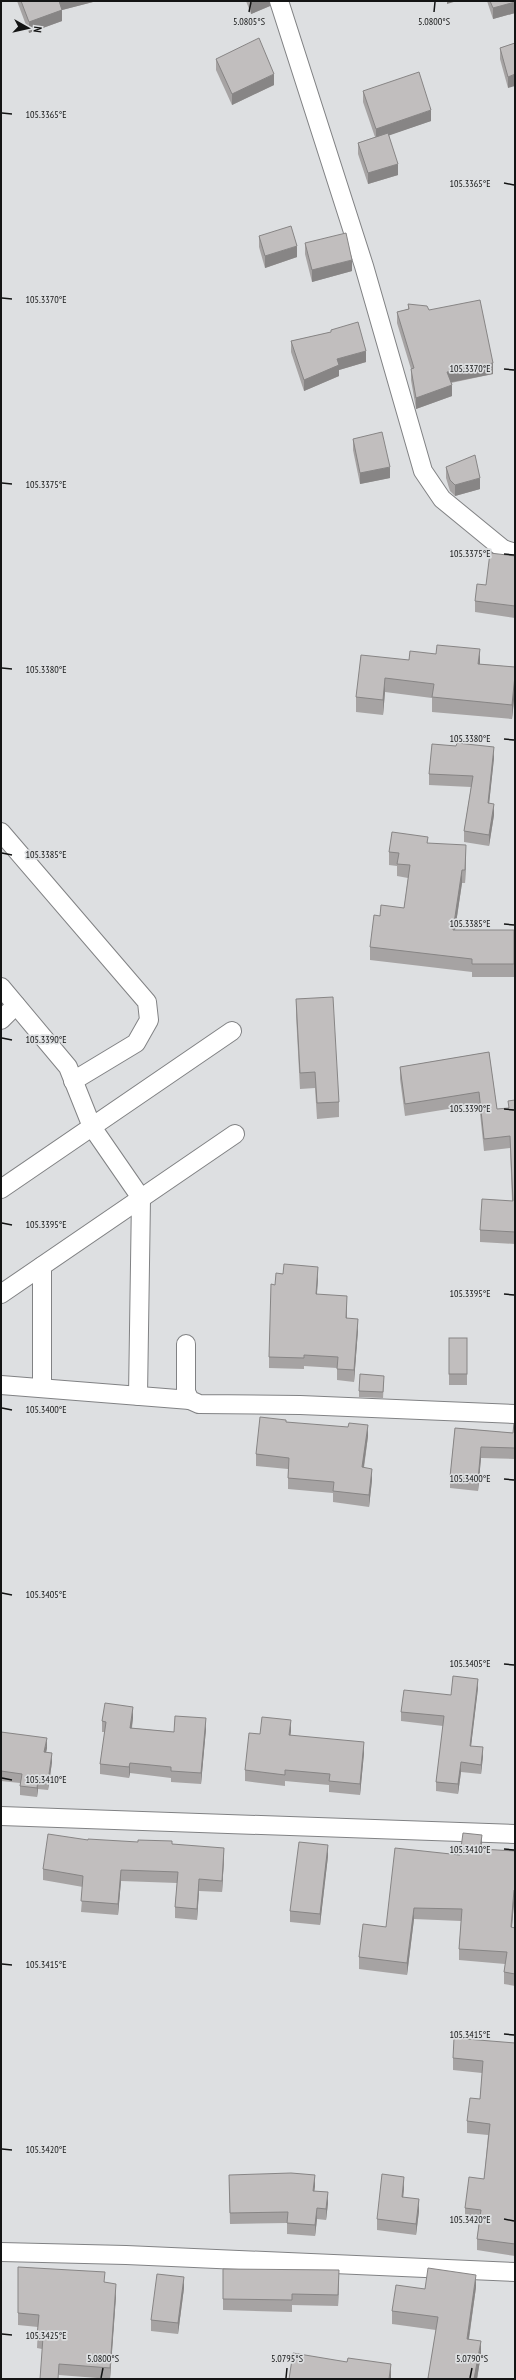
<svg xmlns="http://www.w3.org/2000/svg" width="516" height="2380" font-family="'PT Sans Narrow',sans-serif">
<rect width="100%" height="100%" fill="#dddfe1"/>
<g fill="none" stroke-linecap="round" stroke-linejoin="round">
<!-- street casing -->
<g stroke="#818284" stroke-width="20">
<g id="street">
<polyline points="279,1 364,266 423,471 442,499 503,549 515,553"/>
<polyline points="1,832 147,1002 149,1020 136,1043 73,1081"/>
<polyline points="1,987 68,1067 92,1127 141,1198 138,1396"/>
<polyline points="1,1020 16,1005"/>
<polyline points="1,1189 232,1031"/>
<polyline points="42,1266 42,1388"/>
<polyline points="1,1294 235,1134"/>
<polyline points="186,1344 186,1392 190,1400 199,1404 300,1405 515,1414"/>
<polyline points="1,1385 190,1400"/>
<polyline points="1,1816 515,1834"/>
<polyline points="1,2252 126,2255 515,2272"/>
</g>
</g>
<!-- street -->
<use href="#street" stroke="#fff" stroke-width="18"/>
</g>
<!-- wall -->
<g fill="#a6a3a3">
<polygon points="17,1 93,1 93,2 62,10 62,21 29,33"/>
<polygon points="246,1 270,1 270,6 251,14"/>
<polygon points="487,1 515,1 515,13 493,19"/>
<polygon points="515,43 508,88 500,59 500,48"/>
<polygon points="216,59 274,85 232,105 216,70"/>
<polygon points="363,91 431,121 389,135 398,175 368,184 358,154 358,143 375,137 363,102"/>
<polygon points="259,236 297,257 265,268 259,247"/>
<polygon points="305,243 352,271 312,282 305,254"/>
<polygon points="408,304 429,310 493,374 451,383 452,396 416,409 411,380 411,369 397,323 397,312 408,309"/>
<polygon points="331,330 366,362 339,370 339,376 304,391 291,352 291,341 331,332"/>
<polygon points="353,439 390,478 360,484 353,450"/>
<polygon points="446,467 480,489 455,496 450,491 446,478"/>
<polygon points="515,556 515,618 475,612 475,601"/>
<polygon points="409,660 480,664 515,667 515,690 512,719 432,712 432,698 385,692 383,715 356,712 356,697"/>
<polygon points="494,758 489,803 494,815 489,846 464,842 464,831 471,787 429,785 429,774"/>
<polygon points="428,843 466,858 465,883 462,883 455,930 514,930 514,977 472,977 472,972 370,960 370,947 380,916 404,908 408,878 397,876 397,866 389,865 389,852"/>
<polygon points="296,999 339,1102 339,1117 317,1119 315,1088 300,1089 296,1015"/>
<polygon points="489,1052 497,1109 508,1108 515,1100 515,1244 480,1242 480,1230 512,1201 510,1148 484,1151 479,1104 405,1116 400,1079 400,1067"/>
<polygon points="318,1278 317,1294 347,1307 347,1318 358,1330 354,1382 337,1380 337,1368 304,1366 304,1369 269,1368 269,1357 275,1285"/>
<rect x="449" y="1338" width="18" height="47"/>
<polygon points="384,1381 383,1398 359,1397 359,1391"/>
<polygon points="286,1422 368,1436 364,1468 372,1480 369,1507 333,1502 333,1493 288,1489 288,1469 256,1466 256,1454"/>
<polygon points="515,1423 515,1459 481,1458 478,1491 450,1488 450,1477 455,1428 513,1433"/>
<polygon points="478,1688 471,1746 483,1756 481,1774 461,1772 458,1794 436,1791 436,1782 443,1726 401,1721 401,1712 451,1695"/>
<polygon points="133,1718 132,1728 174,1732 206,1729 201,1784 171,1782 171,1778 130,1773 129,1778 100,1774 100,1764 105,1732 102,1732 102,1721"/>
<polygon points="291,1731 290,1735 364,1753 360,1795 329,1792 329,1785 285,1781 285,1786 245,1781 245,1770 260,1734"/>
<polygon points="1,1732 47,1748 46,1752 52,1762 48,1790 38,1789 37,1797 20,1795 20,1783 1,1781"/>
<polygon points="88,1840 172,1844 224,1859 222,1892 199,1891 197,1920 175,1918 175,1907 177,1883 121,1881 118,1915 81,1912 83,1887 43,1880 43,1869"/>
<polygon points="482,1849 515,1851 515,1902 514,1902 512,1927 515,1928 515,1986 504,1984 504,1972 505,1964 459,1960 459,1949 461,1921 414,1919 407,1975 359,1969 359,1957 386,1927 460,1855"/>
<polygon points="328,1856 320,1925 290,1922 290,1911"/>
<polygon points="515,2043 515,2256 477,2250 477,2239 479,2221 465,2220 465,2208 484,2179 488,2135 467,2133 467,2121 480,2099 482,2073 453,2070 453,2058"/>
<polygon points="229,2175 315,2186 314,2191 328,2203 326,2220 317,2219 315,2236 287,2234 287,2223 230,2224"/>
<polygon points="404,2188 403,2198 419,2211 416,2235 377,2230 377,2219"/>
<polygon points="18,2267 105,2283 116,2296 110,2379 59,2375 42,2349 37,2348 38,2327 18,2325"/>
<polygon points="223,2269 339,2281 338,2306 292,2305 292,2312 223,2310"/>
<polygon points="476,2287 469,2339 481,2354 477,2379 428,2379 436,2330 392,2324 392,2311 425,2289"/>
<polygon points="184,2288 178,2334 151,2331 151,2320"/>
</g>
<!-- shaded-wall -->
<g fill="#878585">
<polygon points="58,1 93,1 93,2 62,10 62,21 29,33 29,22"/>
<polygon points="256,1 270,1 270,6 251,14 251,3"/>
<polygon points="447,1 457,1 447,4"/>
<polygon points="515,2 515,13 493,19 493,8"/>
<polygon points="274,74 274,85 232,105 232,94"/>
<polygon points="515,74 515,86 508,88 508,77"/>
<polygon points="431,110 431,121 376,140 376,129"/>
<polygon points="398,164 398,175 368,184 368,173"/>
<polygon points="297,246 297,257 265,268 265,256"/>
<polygon points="352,260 352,271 312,282 312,270"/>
<polygon points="366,351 366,362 339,370 339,376 304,391 304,380 337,359"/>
<polygon points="493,363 493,374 447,383 447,372"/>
<polygon points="452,385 452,396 416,409 416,398"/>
<polygon points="390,467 390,478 360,484 360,473"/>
<polygon points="480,478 480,489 455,496 455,485"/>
<polygon points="480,649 480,663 478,678 478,664"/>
<polygon points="515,675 515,690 512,719 512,705"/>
<polygon points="385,678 385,692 383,715 383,700"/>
<polygon points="494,747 494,758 488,814 488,803"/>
<polygon points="494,804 494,815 489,846 489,835"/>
<polygon points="466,845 466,858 465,883 465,870"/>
<polygon points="462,870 462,883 453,943 453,930"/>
<polygon points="318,1267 318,1278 316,1305 316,1294"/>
<polygon points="347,1296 347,1307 346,1329 346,1318"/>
<polygon points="358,1319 358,1330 354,1382 354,1370"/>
<polygon points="368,1425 368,1436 362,1479 362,1467"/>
<polygon points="481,1447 481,1458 478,1491 478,1480"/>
<polygon points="372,1469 372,1480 369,1507 369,1495"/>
<polygon points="478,1679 478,1688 470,1755 470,1746"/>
<polygon points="133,1707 133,1718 130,1738 130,1728"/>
<polygon points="206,1718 206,1729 201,1784 201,1773"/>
<polygon points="291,1720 291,1731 289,1746 289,1735"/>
<polygon points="47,1738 47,1748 44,1761 44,1752"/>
<polygon points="364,1742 364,1753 360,1795 360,1784"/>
<polygon points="483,1747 483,1756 481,1774 481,1765"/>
<polygon points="52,1753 52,1762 48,1790 48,1781"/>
<polygon points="461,1762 461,1772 458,1794 458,1784"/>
<polygon points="130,1763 130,1773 129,1778 129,1767"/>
<polygon points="38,1780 38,1789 37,1797 37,1788"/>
<polygon points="482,1835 482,1847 480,1860 480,1849"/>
<polygon points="328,1845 328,1856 320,1925 320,1914"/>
<polygon points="224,1848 224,1859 222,1892 222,1881"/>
<polygon points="121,1870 121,1881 118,1915 118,1904"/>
<polygon points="199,1879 199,1891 197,1920 197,1909"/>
<polygon points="514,1890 514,1902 511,1939 511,1927"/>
<polygon points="414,1908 414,1919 407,1975 407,1963"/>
<polygon points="315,2175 315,2186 313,2202 313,2191"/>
<polygon points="404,2177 404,2188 402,2208 402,2197"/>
<polygon points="328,2192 328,2203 326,2220 326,2209"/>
<polygon points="419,2199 419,2211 416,2235 416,2224"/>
<polygon points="317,2208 317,2219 315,2236 315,2225"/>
<polygon points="339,2270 339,2281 338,2306 338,2295"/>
<polygon points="476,2275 476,2287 467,2351 467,2339"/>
<polygon points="184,2277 184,2288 178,2334 178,2323"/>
<polygon points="116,2284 116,2296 110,2379 110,2368"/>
<polygon points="481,2341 481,2354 477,2379 474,2379"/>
<polygon points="391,2364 391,2379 389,2379"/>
</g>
<!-- building -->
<g fill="#c1bebe" stroke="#878585">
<polygon points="21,1 59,1 62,10 29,22"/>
<polygon points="251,1 256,1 251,3"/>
<polygon points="490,1 515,1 515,2 493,8"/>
<polygon points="259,38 274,74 232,94 216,59"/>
<polygon points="515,43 515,74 508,77 500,48"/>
<polygon points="419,72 431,110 376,129 363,91"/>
<polygon points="388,133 398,164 368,173 358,143"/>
<polygon points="291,226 297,246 265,256 259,236"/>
<polygon points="346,233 352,260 312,270 305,243"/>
<polygon points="480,300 493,363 447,372 452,385 416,398 411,369 414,368 397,312 409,309 408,304 427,306 429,310"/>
<polygon points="358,322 366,351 337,359 339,365 304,380 291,341 331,332 331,330"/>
<polygon points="382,432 390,467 360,473 353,439"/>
<polygon points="475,455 480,478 455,485 450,480 446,467"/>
<polygon points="490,553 515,556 515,606 475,601 477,584 486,585"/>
<polygon points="437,645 480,649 478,664 515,667 515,675 512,705 432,697 434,684 385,678 383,700 356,697 361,655 409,660 410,651 436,654"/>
<polygon points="457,743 494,747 488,803 494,804 489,835 464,831 473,776 429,774 432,744 456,746"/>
<polygon points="392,832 428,837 427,843 466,845 465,870 462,870 453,930 514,930 514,964 472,964 472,959 370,947 374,915 380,916 381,905 404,908 410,865 397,864 399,853 389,852"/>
<polygon points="333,997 339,1102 317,1103 315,1072 300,1073 296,999"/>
<polygon points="489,1052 497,1109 509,1108 508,1101 515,1100 515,1232 480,1230 482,1199 513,1201 510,1136 484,1139 479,1092 405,1104 400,1067"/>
<polygon points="284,1264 318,1267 316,1294 347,1296 346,1318 358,1319 354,1370 337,1369 338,1357 304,1355 304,1358 269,1357 271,1284 275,1285 276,1273 283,1274"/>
<rect x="449" y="1338" width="18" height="36"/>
<polygon points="360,1374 384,1376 383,1392 359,1391"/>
<polygon points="260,1417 286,1420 286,1422 348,1427 349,1423 368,1425 362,1467 372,1469 369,1495 333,1491 334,1482 288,1478 289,1458 256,1454"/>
<polygon points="514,1423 515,1423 515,1448 481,1447 478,1480 450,1477 455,1428 513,1433"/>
<polygon points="453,1676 478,1679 470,1746 483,1747 481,1765 461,1762 458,1784 436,1782 444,1716 401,1712 404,1690 451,1695"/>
<polygon points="105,1703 133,1707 130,1728 174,1732 175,1716 206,1718 201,1773 171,1771 171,1767 130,1763 129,1767 100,1764 106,1722 102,1721"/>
<polygon points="262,1717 291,1720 289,1735 364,1742 360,1784 329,1781 330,1774 285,1770 285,1775 245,1770 249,1733 260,1734"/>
<polygon points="1,1732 47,1738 44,1752 52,1753 48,1781 38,1780 37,1788 20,1786 22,1774 1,1771"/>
<polygon points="463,1833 482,1835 480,1849 515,1851 515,1890 514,1890 511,1927 515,1928 515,1974 504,1972 507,1952 459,1949 462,1909 414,1908 407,1963 359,1957 363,1924 386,1927 395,1848 460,1855"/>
<polygon points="48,1834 88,1840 88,1839 138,1842 138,1840 172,1841 172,1844 224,1848 222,1881 199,1879 197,1909 175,1907 178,1872 121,1870 118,1904 81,1901 83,1876 43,1869"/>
<polygon points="299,1842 328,1845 320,1914 290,1911"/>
<polygon points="454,2038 515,2043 515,2244 477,2239 481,2210 465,2208 469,2177 484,2179 490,2124 467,2121 470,2098 480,2099 483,2061 453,2058"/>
<polygon points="291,2173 315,2175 313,2191 328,2192 326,2209 317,2208 315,2225 287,2223 288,2212 230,2213 229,2175"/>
<polygon points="382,2174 404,2177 402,2197 419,2199 416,2224 377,2219"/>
<polygon points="18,2267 105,2272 104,2282 116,2284 110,2368 59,2364 58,2379 40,2379 43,2337 37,2336 39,2315 18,2313"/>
<polygon points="428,2268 476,2275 467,2339 481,2341 474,2379 431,2379 428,2378 438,2317 392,2311 396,2285 425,2289"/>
<polygon points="223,2269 339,2270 338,2295 292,2294 292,2300 223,2299"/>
<polygon points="157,2274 184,2277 178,2323 151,2320"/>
<polygon points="293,2353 347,2362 348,2358 391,2364 389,2379 289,2379"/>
</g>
<!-- ticks -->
<path fill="none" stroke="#131414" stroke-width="1.5" d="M249 12 251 2M434 12 435 2M2 113 12 114M504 183 514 185M2 298 12 299M504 369 514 370M2 483 12 484M504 554 514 555M2 668 12 669M504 739 514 740M2 853 12 855M504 924 514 925M2 1038 12 1040M504 1109 514 1110M2 1223 12 1225M504 1294 514 1295M2 1408 12 1410M504 1479 514 1480M2 1593 12 1595M504 1664 514 1665M2 1778 12 1780M504 1849 514 1850M2 1964 12 1965M504 2034 514 2035M2 2149 12 2150M504 2219 514 2221M2 2334 12 2335M101 2378 103 2368M286 2378 287 2368M470 2378 472 2368"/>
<g font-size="10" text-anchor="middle" fill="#131414" stroke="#dddfe1" stroke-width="3.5" stroke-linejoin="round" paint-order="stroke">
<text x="249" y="25">5.0805°S</text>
<text x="434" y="25">5.0800°S</text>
<text x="46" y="118">105.3365°E</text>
<text x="470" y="187">105.3365°E</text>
<text x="46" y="303">105.3370°E</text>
<text x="470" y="372">105.3370°E</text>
<text x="46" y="488">105.3375°E</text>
<text x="470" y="557">105.3375°E</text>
<text x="46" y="673">105.3380°E</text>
<text x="470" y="742">105.3380°E</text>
<text x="46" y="858">105.3385°E</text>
<text x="470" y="927">105.3385°E</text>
<text x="46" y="1043">105.3390°E</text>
<text x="470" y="1112">105.3390°E</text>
<text x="46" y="1228">105.3395°E</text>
<text x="470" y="1297">105.3395°E</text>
<text x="46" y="1413">105.3400°E</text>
<text x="470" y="1482">105.3400°E</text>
<text x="46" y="1598">105.3405°E</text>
<text x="470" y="1667">105.3405°E</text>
<text x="46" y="1783">105.3410°E</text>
<text x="470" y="1853">105.3410°E</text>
<text x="46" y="1968">105.3415°E</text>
<text x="470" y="2038">105.3415°E</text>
<text x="46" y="2153">105.3420°E</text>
<text x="470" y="2223">105.3420°E</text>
<text x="46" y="2339">105.3425°E</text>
<text x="103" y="2362">5.0800°S</text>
<text x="287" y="2362">5.0795°S</text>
<text x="472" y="2362">5.0790°S</text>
</g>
<!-- border -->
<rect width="516" height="2380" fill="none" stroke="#131414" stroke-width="4"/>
<!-- north arrow -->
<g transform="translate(28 28) rotate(98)" stroke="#dddfe1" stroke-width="3" paint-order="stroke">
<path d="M0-3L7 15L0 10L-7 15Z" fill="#131414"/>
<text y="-6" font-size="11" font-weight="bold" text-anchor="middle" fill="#131414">N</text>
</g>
</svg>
